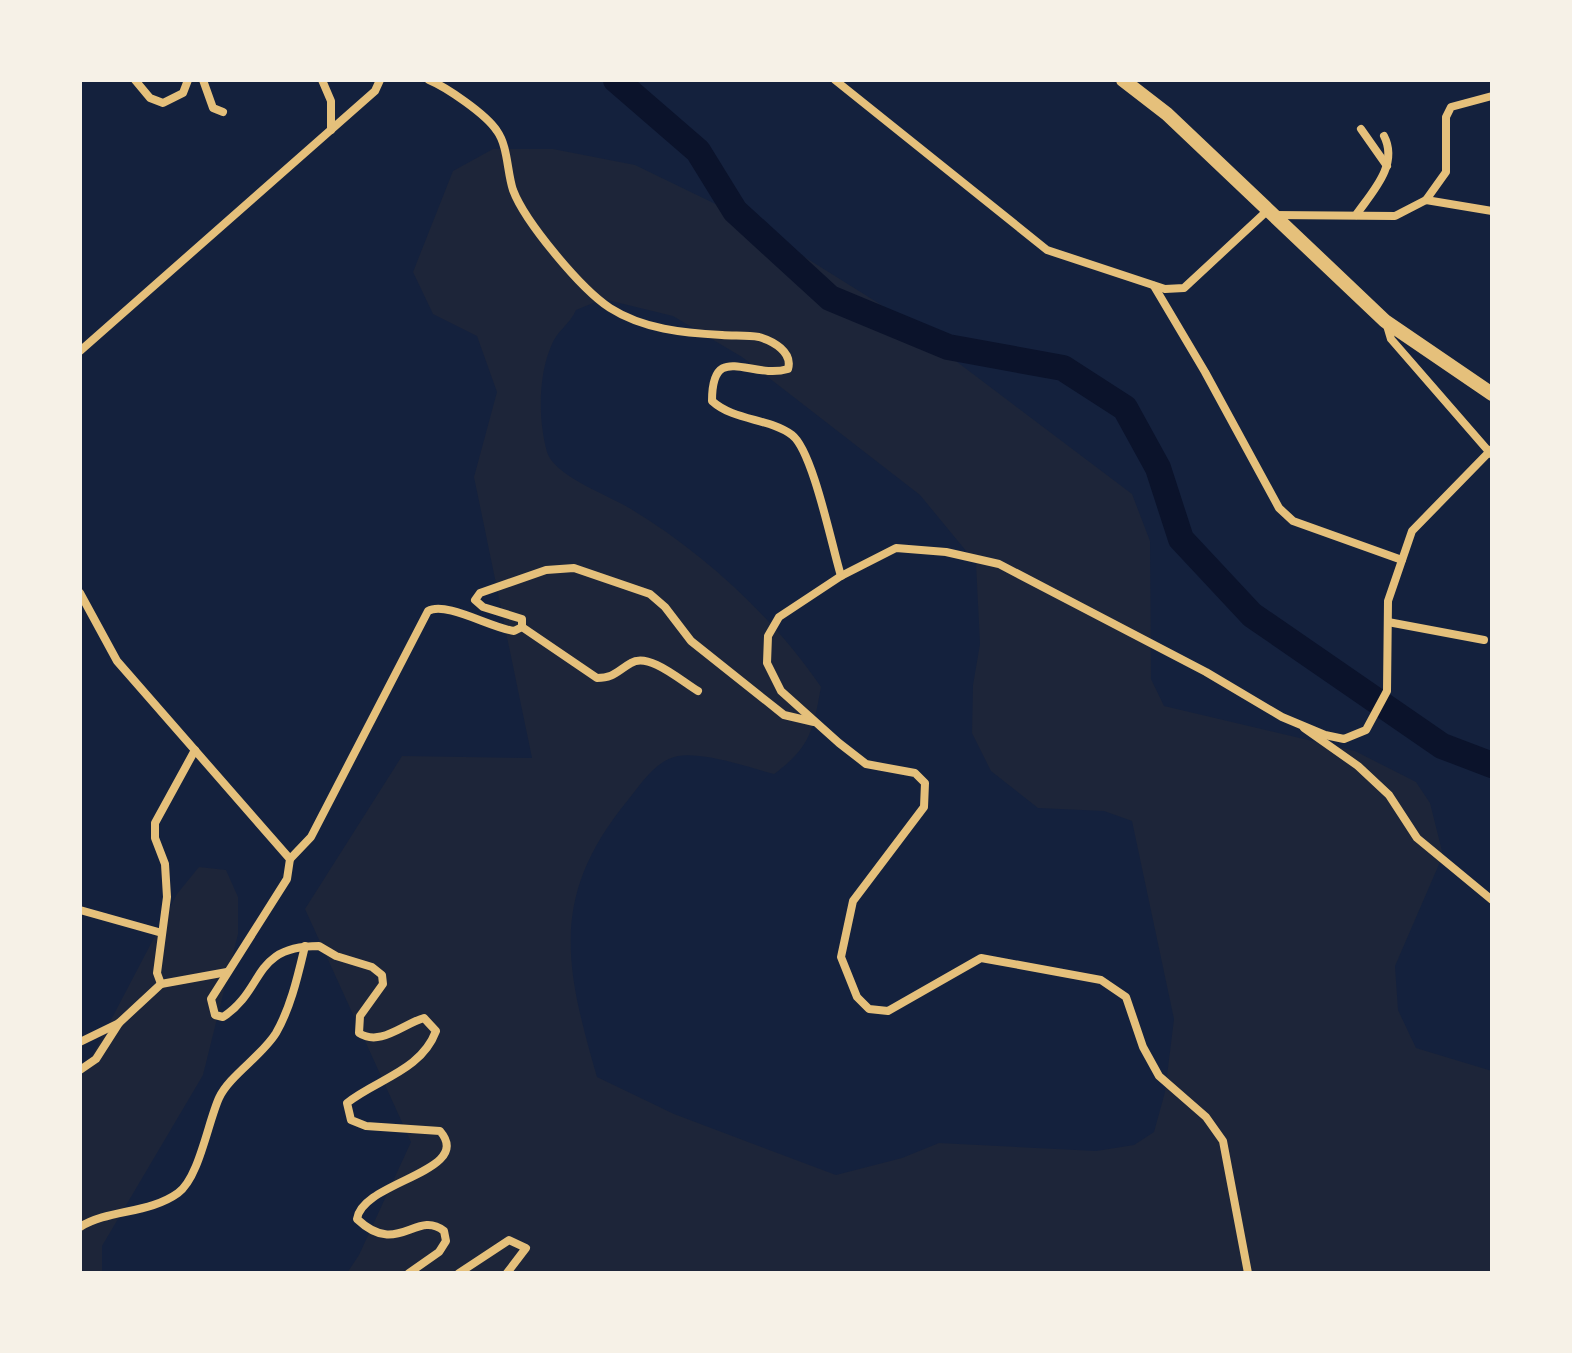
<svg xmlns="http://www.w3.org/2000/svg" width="1572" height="1353" font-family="'Asap Condensed',sans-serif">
<rect width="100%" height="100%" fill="#14213d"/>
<!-- green -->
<g fill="#1d2539" fill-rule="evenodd">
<path d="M493 149H553L635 165 734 213 883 306 1132 494 1150 541 1151 679 1164 706 1355 751 1416 782 1430 803 1443 855 1395 966 1398 1010 1416 1048 1492 1071V1273H347L359 1255 411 1142 305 909 402 756 532 758 474 477 497 392 477 336 433 314 413 272 453 171ZM603 299 673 316 742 357 920 495 976 563 980 644 973 685 972 733 991 771 1038 808 1104 811 1132 821 1174 1019 1165 1092 1154 1132 1134 1145 1096 1151 939 1143 902 1158 836 1175 674 1114 597 1077C565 966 549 896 628 800 641 784 656 760 678 756 704 752 748 767 774 774 811 747 813 730 821 687 773 617 704 553 631 509 610 496 554 476 547 452 538 419 538 375 552 344 557 331 570 324 576 310Z"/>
<polygon points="199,867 226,870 238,897 238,934 203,1075 102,1246 102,1273 80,1273 80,1079 177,894"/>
</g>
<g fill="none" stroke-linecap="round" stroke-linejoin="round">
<!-- river -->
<polyline stroke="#0b132b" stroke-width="26" points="616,80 698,151 735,211 830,298 948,347 1063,368 1125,408 1158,468 1181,539 1252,615 1442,746 1492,765"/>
<!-- minor -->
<g stroke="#e5c07b" stroke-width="8">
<polyline points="135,80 150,98 163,103 183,93 188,80"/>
<polyline points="203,80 213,108 223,112"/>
<polyline points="322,80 331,101 331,130"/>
<path d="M429 80C446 87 486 114 497 131 508 146 507 172 513 190 525 222 581 289 610 308 643 329 683 333 722 335 733 336 747 335 759 337 773 341 793 352 788 369 750 380 712 340 712 401 734 421 769 418 792 435 813 451 832 547 841 576"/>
<polyline points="835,80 1047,250 1165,289 1184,288 1268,210"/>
<polyline points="1361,129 1387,166"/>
<polyline points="1426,200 1446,172 1446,117 1451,107 1492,96"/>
<polyline points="1274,215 1395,216 1426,200 1492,211"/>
<path d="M1356 215C1372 192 1399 165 1384 136"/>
<polyline points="1154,286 1205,372 1279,508 1293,521 1402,560"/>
<polyline points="1386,322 1391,339 1491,454"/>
<polyline points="80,351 375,91 380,80"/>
<path d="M80 593 117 661 290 859 287 879 211 999 215 1015 223 1017C266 989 251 946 319 946L336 956 372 967 382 975 383 984 360 1016 359 1033C380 1047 403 1024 424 1018L436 1031C421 1071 377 1079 347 1103L351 1120 366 1126 440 1131C475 1172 362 1181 357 1219 398 1258 416 1209 444 1231L446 1241 439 1252 409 1273"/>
<polyline points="1388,622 1484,640"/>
<path d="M522 627 597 678C614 678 617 671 631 663 649 652 681 681 698 691"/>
<polyline points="1304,728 1358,766 1389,795 1417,838 1492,900"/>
<polyline points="195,750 155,823 155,838 165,864 167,897 157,973 161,984 227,972"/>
<path d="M290 859 311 837 428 611C446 601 491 628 514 631L522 627V619L483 607 475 600 480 593 546 570 574 568 650 594 665 607 691 641 784 715 814 722"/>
<polyline points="80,910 162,933"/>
<polyline points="80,1042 119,1023 161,984"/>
<polyline points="80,1070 96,1059 119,1023"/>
<path d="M80 1227C109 1209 149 1214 178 1193 199 1178 208 1122 219 1098 229 1076 262 1056 276 1033 291 1007 298 975 305 946"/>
<polyline points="459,1273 509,1240 526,1248 507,1273"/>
<polyline points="1248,1273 1223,1141 1206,1117 1159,1076 1143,1047 1126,997 1101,980 981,958 888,1011 869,1009 857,997 841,957 853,901 924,807 925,783 915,773 866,764 839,743 781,691 767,663 768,636 779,617 841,576 896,548 946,552 999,564 1206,672 1282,717 1325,735 1344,739 1366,730 1387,691 1388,601 1412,531 1492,449"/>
</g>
<!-- primary -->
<polyline stroke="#e5c07b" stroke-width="14" points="1123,80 1167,114 1385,321 1492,394"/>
</g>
<!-- border -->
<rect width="1572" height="1353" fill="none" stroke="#f6f1e7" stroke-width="164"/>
</svg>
